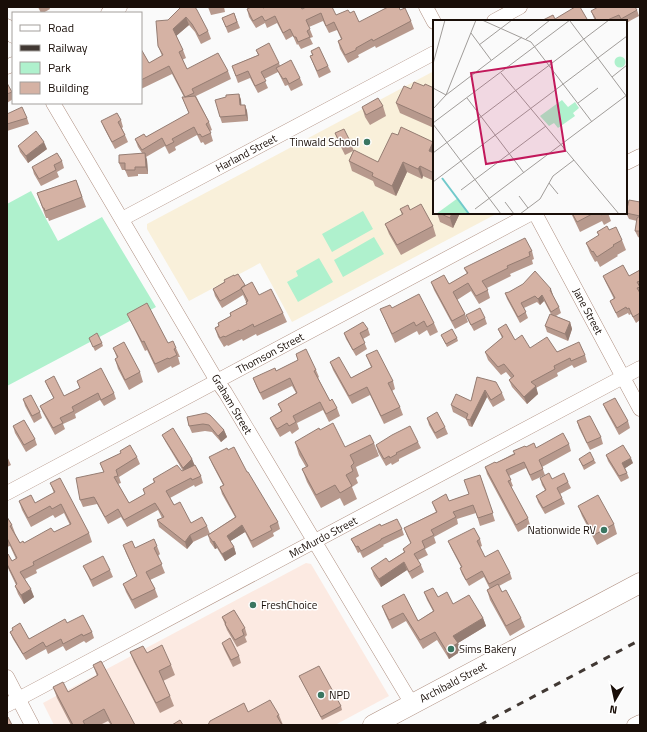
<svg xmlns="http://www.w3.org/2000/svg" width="647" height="732" viewBox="0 0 647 732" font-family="'Titillium Web',sans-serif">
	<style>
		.built { fill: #fceae2 }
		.education { fill: #f9f0da }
		.green { fill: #aff1cd }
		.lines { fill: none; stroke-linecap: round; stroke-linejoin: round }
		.minor-casing { stroke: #af8f80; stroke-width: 15 }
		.highway-casing { stroke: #af8f80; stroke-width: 21 }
		.minor { stroke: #fff; stroke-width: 14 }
		.highway { stroke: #fff; stroke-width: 20 }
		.rail { stroke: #413833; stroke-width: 3; stroke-dasharray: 7 7; stroke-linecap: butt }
		.wall { fill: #b7998d }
		.shaded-wall { fill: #957d73 }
		.building { fill: #d5b2a4; stroke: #957d73 }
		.poi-dot { fill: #3a7661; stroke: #fff; stroke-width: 1.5 }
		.labels { text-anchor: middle; stroke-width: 3; stroke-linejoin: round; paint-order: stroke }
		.poi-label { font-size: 11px; fill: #190e08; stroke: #fff; text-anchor: start }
		.street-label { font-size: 11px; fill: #190e08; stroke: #fff }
		.inset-river { fill: none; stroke: #71c9cb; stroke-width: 2 }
		.inset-road { fill: none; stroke: #a09c99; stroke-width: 1 }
		.view { fill: #c2185b; fill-opacity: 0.15; stroke: #c2185b; stroke-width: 2 }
		.inset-edge { fill: none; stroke: #190e08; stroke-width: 2 }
	</style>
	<rect width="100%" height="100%" fill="#fafafa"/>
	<path class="built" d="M 306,563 L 311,564 L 389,696 L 335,725 L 54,725 L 43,703 Z"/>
	<path class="education" d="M 434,71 L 434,213 L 498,213 L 292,322 L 260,263 L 189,301 L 147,229 L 147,224 Z"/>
	<path class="green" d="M 31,191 L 58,241 L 102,217 L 156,307 L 7,386 L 7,204 Z
		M 363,211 L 373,229 L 332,252 L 322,234 Z
		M 374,237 L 384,254 L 343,277 L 334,260 Z
		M 319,258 L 333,282 L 298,302 L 287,282 L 298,276 L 296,271 Z"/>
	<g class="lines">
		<defs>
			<path id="minor" d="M 426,7 L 434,22
				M 108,13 L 120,7
				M 494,21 L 520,7
				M 7,26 L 13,36
				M 7,67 L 13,64
				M 53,103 L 217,381 L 225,392 L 412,704
				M 626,163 L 640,156
				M 535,213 L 640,409
				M 122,219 L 434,53
				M 7,493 L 532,213
				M 7,677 L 32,725
				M 7,705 L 640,368
				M 634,725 L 640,722"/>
			<path id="highway" d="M 373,725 L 640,583"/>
		</defs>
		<use href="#minor" class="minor-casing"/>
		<use href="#highway" class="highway-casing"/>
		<use href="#minor" class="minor"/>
		<use href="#highway" class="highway"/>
		<path class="rail" d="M 480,725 L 640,640"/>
	</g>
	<path class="wall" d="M 38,7 L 49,7 L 50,9 L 43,13 L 41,13 Z
		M 181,7 L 208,31 L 211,39 L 201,44 L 195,32 L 189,25 L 176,36 L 183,50 L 186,58 L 182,60 L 187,69 L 228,71 L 231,79 L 196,96 L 209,122 L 212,130 L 210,131 L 213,141 L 205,145 L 203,142 L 201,143 L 197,135 L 175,147 L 176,150 L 169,154 L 165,146 L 146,157 L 147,160 L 148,174 L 138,174 L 138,176 L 128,177 L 125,170 L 122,170 L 119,163 L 142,153 L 138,147 L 135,139 L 146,137 L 189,114 L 182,97 L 184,97 L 172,74 L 141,89 L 141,49 L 149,63 L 162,56 L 158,46 L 168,20 Z
		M 208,7 L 224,7 L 225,12 L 211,15 Z
		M 263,8 L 302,9 L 336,15 L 350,13 L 359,22 L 400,10 L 411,21 L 414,29 L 376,48 L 375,46 L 358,55 L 359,57 L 348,63 L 340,49 L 338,41 L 341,39 L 337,30 L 329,33 L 323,21 L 309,27 L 313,37 L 310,38 L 313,44 L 301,49 L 298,44 L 297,45 L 293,36 L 286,40 L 277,23 L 267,28 L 265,23 L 256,28 L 249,17 L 247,9 Z
		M 637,10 L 639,16 L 626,23 L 626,21 L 595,21 L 591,11 Z
		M 234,13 L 240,28 L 228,33 L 222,18 Z
		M 555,19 L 587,19 L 588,21 L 541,21 Z
		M 256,50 L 279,63 L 280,66 L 300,78 L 303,85 L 291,91 L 288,85 L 285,86 L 278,72 L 264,79 L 268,88 L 258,93 L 250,78 L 238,83 L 232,66 L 258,55 Z
		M 311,51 L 328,66 L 331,72 L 319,78 L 310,56 L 312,55 Z
		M 7,83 L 13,95 L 13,99 L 7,103 Z
		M 424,86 L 434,88 L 434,128 L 400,113 L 396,103 L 411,89 Z
		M 239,94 L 241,100 L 241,105 L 245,105 L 247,111 L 248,121 L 222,123 L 220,117 Z
		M 383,106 L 386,116 L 370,125 L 365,117 L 362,107 Z
		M 626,109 L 628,114 L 626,115 Z
		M 7,114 L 27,118 L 29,124 L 7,131 Z
		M 121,120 L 123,127 L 122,128 L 128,142 L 115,149 L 104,128 L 101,121 Z
		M 335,133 L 350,141 L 354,151 L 378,162 L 398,135 L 434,145 L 434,181 L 423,176 L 422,179 L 407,172 L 396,196 L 375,186 L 373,181 L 352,171 L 349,161 L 353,151 L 345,155 L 339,143 Z
		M 18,146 L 47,149 L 28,163 L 20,152 Z
		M 62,161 L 64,168 L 57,172 L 59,177 L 41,186 L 34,174 L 32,167 Z
		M 76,180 L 86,207 L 49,221 L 48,218 L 46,218 L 37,193 Z
		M 640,202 L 640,238 L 638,237 L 635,231 L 637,221 L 629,219 L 626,213 Z
		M 400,209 L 410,210 L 433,226 L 436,236 L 401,255 L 389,234 L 385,224 L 402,215 Z
		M 437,213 L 460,213 L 453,228 L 440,222 Z
		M 571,213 L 608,213 L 611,221 L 604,225 L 602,221 L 580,232 Z
		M 609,230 L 622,240 L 626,250 L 617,255 L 618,256 L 600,267 L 597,261 L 595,262 L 590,253 L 586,243 L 599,236 L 597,232 Z
		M 532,251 L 534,259 L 532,260 L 533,264 L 510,274 L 511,276 L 487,288 L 490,298 L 479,304 L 471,291 L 457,300 L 465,314 L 468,322 L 455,329 L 434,290 L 431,282 L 449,284 L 467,274 L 464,268 Z
		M 640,270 L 640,320 L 636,323 L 631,314 L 629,315 L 628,313 L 618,318 L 610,301 L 614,299 L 605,281 L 603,276 L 629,276 Z
		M 234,276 L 245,285 L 283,313 L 287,322 L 257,336 L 256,334 L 243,341 L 242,339 L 228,346 L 227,345 L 224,347 L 218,337 L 215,328 L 231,317 L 230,313 L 247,304 L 243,295 L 222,308 L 215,296 L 213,289 Z
		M 505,293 L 553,295 L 552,295 L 559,307 L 561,313 L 556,316 L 570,322 L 572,329 L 568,341 L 547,332 L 545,326 L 551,314 L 544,301 L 540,305 L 537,302 L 524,308 L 528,318 L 520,323 L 507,299 Z
		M 392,308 L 434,323 L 438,332 L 430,336 L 427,330 L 419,335 L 417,331 L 395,343 L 384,318 L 380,309 Z
		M 127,314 L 168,343 L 176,348 L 180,357 L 178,357 L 180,364 L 172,368 L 171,366 L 158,373 L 147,350 L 145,351 L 131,322 Z
		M 466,315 L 485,318 L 487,324 L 474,331 L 469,322 Z
		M 368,329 L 370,335 L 363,339 L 367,349 L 356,356 L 346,339 L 344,333 Z
		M 498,329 L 515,340 L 530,348 L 585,355 L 587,362 L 574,368 L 572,365 L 557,373 L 558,376 L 536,388 L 538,394 L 527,404 L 512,387 L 509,380 L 511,378 L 506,372 L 501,375 L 488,360 L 485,352 L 502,338 Z
		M 441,335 L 457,338 L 458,341 L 447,347 Z
		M 89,338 L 102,343 L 103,346 L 95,351 Z
		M 113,348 L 140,372 L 143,382 L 129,390 L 118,369 L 115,359 L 117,358 Z
		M 296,354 L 316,370 L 319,377 L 318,378 L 330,401 L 337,408 L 340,416 L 329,422 L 323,410 L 297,423 L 299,429 L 292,434 L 290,431 L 280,437 L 273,425 L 270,418 L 281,411 L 278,404 L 296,393 L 292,386 L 263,400 L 256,386 L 253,378 L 276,371 L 298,360 Z
		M 366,355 L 393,381 L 395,389 L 392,391 L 400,407 L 403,415 L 384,424 L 370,395 L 352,404 L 333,370 L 330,362 L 351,378 L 371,367 Z
		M 477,377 L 502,393 L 505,400 L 493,407 L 487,397 L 472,427 L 469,426 L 466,419 L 453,412 L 451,405 L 471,401 Z
		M 45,381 L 64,396 L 80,388 L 77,381 L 114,393 L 116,399 L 104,406 L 100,400 L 75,414 L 76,418 L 63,424 L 65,429 L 55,435 L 43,413 L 40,406 L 54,399 L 48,388 Z
		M 23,399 L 40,412 L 42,418 L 34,423 L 25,406 Z
		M 603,404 L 628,421 L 630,428 L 619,435 L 606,411 Z
		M 187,417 L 224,430 L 227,437 L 221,442 L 212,432 L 205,431 L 192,433 L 189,426 Z
		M 427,418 L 445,427 L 448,434 L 437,439 L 429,425 Z
		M 577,421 L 601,437 L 603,444 L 590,450 L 579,428 Z
		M 13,426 L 35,439 L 37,445 L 26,452 L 15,433 Z
		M 320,430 L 345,447 L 374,443 L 379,456 L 356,467 L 359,476 L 356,478 L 358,483 L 352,487 L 357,499 L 344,506 L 340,498 L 321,508 L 307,482 L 302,469 L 306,467 L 299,455 L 295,442 Z
		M 162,435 L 192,459 L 194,465 L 201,476 L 203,483 L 195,487 L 194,485 L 170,498 L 174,505 L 191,523 L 207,526 L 210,534 L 193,542 L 187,549 L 159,527 L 157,520 L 162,518 L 158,510 L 127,527 L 121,517 L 108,524 L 97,504 L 83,507 L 80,500 L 104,473 L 100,463 L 121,453 L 120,451 L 137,457 L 140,464 L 119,477 L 121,483 L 118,484 L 129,503 L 145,494 L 143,489 L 154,483 L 153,479 L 183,471 L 165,441 Z
		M 418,442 L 421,448 L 399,459 L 399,461 L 392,465 L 391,463 L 386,466 L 378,452 L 376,445 Z
		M 569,444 L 571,451 L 542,467 L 545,475 L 532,481 L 526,468 L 509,476 L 513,486 L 511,487 L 528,518 L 530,525 L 518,532 L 487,474 L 485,467 L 496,463 L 526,447 L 536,448 Z
		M 228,450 L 247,472 L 278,522 L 280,529 L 273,533 L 274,536 L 253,548 L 245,532 L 230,541 L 234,547 L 236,554 L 225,561 L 217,548 L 215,549 L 210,542 L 208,535 L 235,517 L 222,494 L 220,487 L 223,485 L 212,464 L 209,457 Z
		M 606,455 L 633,463 L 625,468 L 629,478 L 621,482 L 608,461 Z
		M 7,456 L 11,465 L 7,467 Z
		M 579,459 L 594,460 L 596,463 L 584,470 Z
		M 480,475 L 495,521 L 480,526 L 476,513 L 457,519 L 458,524 L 434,537 L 436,543 L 425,549 L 428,555 L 418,560 L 421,565 L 424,572 L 412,579 L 407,570 L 381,587 L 374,576 L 371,568 L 389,562 L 404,552 L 403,549 L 411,544 L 407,536 L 404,528 L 436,512 L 432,502 L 449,501 L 469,494 Z
		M 540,478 L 568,482 L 571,488 L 560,494 L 565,504 L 545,514 L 538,502 L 536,496 L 545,490 L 542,485 Z
		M 50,483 L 89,533 L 92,542 L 36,570 L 37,573 L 25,579 L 34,597 L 24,604 L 18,594 L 15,586 L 16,585 L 7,566 L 7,554 L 12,561 L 16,559 L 10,546 L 7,547 L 7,517 L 12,525 L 15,533 L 20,543 L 24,543 L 54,532 L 70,525 L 64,513 L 55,518 L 53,515 L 31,527 L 22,510 L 19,501 L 35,503 L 54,493 Z
		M 578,506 L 614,524 L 617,534 L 597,545 L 582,516 Z
		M 381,526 L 402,529 L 404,535 L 383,545 L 384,546 L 363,558 L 360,552 L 358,553 L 351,539 Z
		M 480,539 L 482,546 L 480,547 L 485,557 L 510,573 L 512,579 L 499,586 L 502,592 L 521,618 L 525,627 L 510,636 L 490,600 L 487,590 L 490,589 L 484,577 L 469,586 L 462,574 L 460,568 L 461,567 L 451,548 L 448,541 Z
		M 123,545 L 135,548 L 157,546 L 160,554 L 158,556 L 165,573 L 150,580 L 155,589 L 158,597 L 135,609 L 126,592 L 123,584 L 137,577 L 126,553 Z
		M 83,566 L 110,570 L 113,577 L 93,587 L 86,572 Z
		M 424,592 L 438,597 L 483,618 L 486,626 L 458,643 L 461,651 L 449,659 L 437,640 L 423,649 L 406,621 L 392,629 L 385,614 L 382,606 L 404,594 L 418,621 L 433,611 L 427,600 Z
		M 222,617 L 245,628 L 247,635 L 245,637 L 247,642 L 237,647 L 227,630 Z
		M 67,623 L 92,632 L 94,638 L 86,643 L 84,641 L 66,651 L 63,646 L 48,654 L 46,649 L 26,660 L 13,639 L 10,632 L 13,631 L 12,628 L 29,639 Z
		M 222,643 L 239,656 L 241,663 L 233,667 L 224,649 Z
		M 130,652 L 147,653 L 171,665 L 175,675 L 163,681 L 170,696 L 174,706 L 160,713 L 134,662 Z
		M 93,665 L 135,725 L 111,725 L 108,721 L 100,725 L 71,725 L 57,698 L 53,687 L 68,692 L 97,676 Z
		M 299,676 L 341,706 L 342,710 L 322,720 Z
		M 248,712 L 279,715 L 283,725 L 208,725 Z"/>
	<path class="shaded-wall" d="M 186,17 L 189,25 L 175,37 L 173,29 Z
		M 239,94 L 241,100 L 242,111 L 240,105 Z
		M 245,105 L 247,111 L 248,121 L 246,115 Z
		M 44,142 L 47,149 L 28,163 L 26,156 Z
		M 433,142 L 434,145 L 434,158 L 429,151 Z
		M 145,153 L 147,160 L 148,174 L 146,167 Z
		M 403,162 L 407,172 L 396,196 L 392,186 Z
		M 420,166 L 423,176 L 422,179 L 418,169 Z
		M 452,213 L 460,213 L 453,228 L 450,218 Z
		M 551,289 L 553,295 L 552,296 L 550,290 Z
		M 542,295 L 544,301 L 540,305 L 538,299 Z
		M 570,322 L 572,329 L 568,341 L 565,334 Z
		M 536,386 L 538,394 L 527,404 L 524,397 Z
		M 485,390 L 487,397 L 472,427 L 470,420 Z
		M 224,430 L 227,437 L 221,442 L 218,436 Z
		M 631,458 L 633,463 L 624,469 L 622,463 Z
		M 192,459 L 195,466 L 185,475 L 183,468 Z
		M 242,525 L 245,532 L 229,542 L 227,536 Z
		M 190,535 L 193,542 L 187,549 L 185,542 Z
		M 214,541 L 217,548 L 215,549 L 213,542 Z
		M 234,547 L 236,554 L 225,561 L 222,554 Z
		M 404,562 L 407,570 L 381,587 L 379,579 Z
		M 31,589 L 34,597 L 24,604 L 21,595 Z
		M 483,618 L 486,626 L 458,643 L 461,651 L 449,659 L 446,650 L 453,636 Z"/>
	<path class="building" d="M 181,7 L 195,7 L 197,10 L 208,31 L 199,36 L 192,24 L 186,17 L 173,29 L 183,50 L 179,52 L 187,69 L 218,53 L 228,71 L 192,89 L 194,93 L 185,97 L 195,96 L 209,122 L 206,124 L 211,133 L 202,137 L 200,134 L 198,135 L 194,127 L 172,139 L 174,142 L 166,146 L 162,138 L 142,150 L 135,139 L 144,134 L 146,137 L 189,113 L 182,97 L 185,97 L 169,66 L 141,80 L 141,49 L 149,63 L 163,55 L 158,46 L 156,21 L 168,20 Z
		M 251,7 L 262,7 L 263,8 L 266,7 L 301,7 L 302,9 L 306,7 L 332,7 L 336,15 L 348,10 L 350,13 L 354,11 L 359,22 L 388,7 L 399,7 L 400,10 L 405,8 L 411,21 L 373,41 L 372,39 L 356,48 L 356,50 L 345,55 L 338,41 L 342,39 L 334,22 L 326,26 L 321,13 L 306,20 L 310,29 L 307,31 L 310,37 L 298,42 L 296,37 L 294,37 L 290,29 L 283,33 L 275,16 L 265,21 L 262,16 L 253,21 L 247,9 Z
		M 575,7 L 580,7 L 587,19 L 583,21 L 577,21 L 576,20 L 574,21 L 541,21 L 553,15 L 555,19 Z
		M 598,7 L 635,7 L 637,10 L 621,19 L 619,15 L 605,21 L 597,21 L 591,11 Z
		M 234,13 L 237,22 L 226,27 L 222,18 Z
		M 269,43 L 279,63 L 261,72 L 266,81 L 255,86 L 248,71 L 236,76 L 232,66 L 259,55 L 256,50 Z
		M 319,47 L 328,66 L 317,71 L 310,56 L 313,55 L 311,51 Z
		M 291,60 L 300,78 L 289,84 L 286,78 L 283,79 L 276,68 Z
		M 414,82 L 424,86 L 425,84 L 434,88 L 434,120 L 396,103 L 404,86 L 411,89 Z
		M 7,83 L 12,92 L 7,94 Z
		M 239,94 L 240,105 L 245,105 L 246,115 L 220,117 L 215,100 L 226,97 L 226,95 Z
		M 378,98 L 383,106 L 366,115 L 362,107 Z
		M 22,107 L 27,118 L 7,124 L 7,114 Z
		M 117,113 L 121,120 L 118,122 L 125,135 L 112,142 L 101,121 Z
		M 401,127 L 433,142 L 429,151 L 434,153 L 434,173 L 420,166 L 418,169 L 403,162 L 392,186 L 372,176 L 373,173 L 349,161 L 354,150 L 378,162 L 392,133 L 398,135 Z
		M 344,129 L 350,141 L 341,145 L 335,133 Z
		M 36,131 L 44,142 L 26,156 L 18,146 Z
		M 57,153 L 62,161 L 54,165 L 56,170 L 39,179 L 32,167 Z
		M 145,153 L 146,167 L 135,167 L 135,170 L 125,170 L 125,163 L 119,163 L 119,155 Z
		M 76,180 L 82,197 L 45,211 L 44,208 L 43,208 L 37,193 Z
		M 629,200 L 640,202 L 640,216 L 626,213 Z
		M 421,204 L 433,226 L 397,245 L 385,224 L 403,214 L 400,209 L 408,205 L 410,210 Z
		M 439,213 L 452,213 L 450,218 Z
		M 572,213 L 594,213 L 577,222 Z
		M 599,213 L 604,213 L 601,215 Z
		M 640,216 L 640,231 L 635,231 L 637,218 Z
		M 607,226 L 609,230 L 616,227 L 622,240 L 613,245 L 614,246 L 597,257 L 593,251 L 592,252 L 586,243 L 599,235 L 597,232 Z
		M 525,238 L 532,251 L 529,252 L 530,256 L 507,266 L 508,268 L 482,281 L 488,290 L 476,296 L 468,283 L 453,292 L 465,314 L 452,321 L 431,282 L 444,275 L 449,284 L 468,273 L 464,268 Z
		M 623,265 L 629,276 L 640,270 L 640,281 L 637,282 L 640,287 L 637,288 L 640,293 L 640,313 L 633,317 L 629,308 L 627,309 L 626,307 L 616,313 L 610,301 L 615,298 L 603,276 Z
		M 535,271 L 551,289 L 550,290 L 559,307 L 551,312 L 542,295 L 538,299 L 535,296 L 521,303 L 526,312 L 518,317 L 505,293 L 509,292 L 523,284 Z
		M 238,274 L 245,285 L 241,288 L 241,289 L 220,301 L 213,289 L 225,282 L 224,280 L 234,275 L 234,276 Z
		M 252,282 L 259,295 L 271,289 L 283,313 L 254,327 L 253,324 L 240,331 L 239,330 L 225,337 L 224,336 L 220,338 L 215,328 L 219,326 L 218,323 L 231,316 L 230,313 L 247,304 L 246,302 L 248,301 L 241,288 Z
		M 419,294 L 434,323 L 427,327 L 424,321 L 416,326 L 414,322 L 392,334 L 380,309 L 390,305 L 392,308 Z
		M 147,303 L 168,343 L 173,341 L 176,348 L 174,349 L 177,355 L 169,359 L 168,358 L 155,364 L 144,341 L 142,342 L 127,314 Z
		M 480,308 L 485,318 L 471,325 L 466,315 Z
		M 550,314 L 570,322 L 565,334 L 545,326 Z
		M 363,322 L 368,329 L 360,333 L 365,343 L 353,350 L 344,333 Z
		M 506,324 L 515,340 L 522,335 L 530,348 L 547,337 L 557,352 L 579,342 L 585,355 L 571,361 L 570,358 L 554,366 L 555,369 L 531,382 L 536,386 L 524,397 L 509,380 L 514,376 L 504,364 L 498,367 L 485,352 L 503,337 L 498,329 Z
		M 452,329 L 457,338 L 446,344 L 441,335 Z
		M 97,333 L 102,343 L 93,347 L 89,338 Z
		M 124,342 L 140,372 L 125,380 L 115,359 L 118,357 L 113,348 Z
		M 306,349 L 316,370 L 314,371 L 330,401 L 332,399 L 337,408 L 326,414 L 320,402 L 293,416 L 296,422 L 289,426 L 287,423 L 277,429 L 270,418 L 282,411 L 278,404 L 297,393 L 290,378 L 260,393 L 253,378 L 275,368 L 276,371 L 298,360 L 296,354 Z
		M 377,350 L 393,381 L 388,383 L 400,407 L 381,416 L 367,387 L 349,396 L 330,362 L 339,357 L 351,378 L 372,367 L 366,355 Z
		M 101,368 L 114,393 L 101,400 L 98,393 L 72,407 L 74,411 L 60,418 L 63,423 L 53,428 L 40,406 L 54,398 L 45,381 L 54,376 L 64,396 L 80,388 L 77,381 Z
		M 477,377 L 496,382 L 502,393 L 491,400 L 485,390 L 470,420 L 466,419 L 468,414 L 451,405 L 456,394 L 471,401 Z
		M 31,395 L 40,412 L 32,416 L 23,399 Z
		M 615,398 L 628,421 L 617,428 L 603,404 Z
		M 437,412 L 445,427 L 435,433 L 427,418 Z
		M 206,413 L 210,415 L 224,430 L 218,436 L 209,425 L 203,424 L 189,426 L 187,417 Z
		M 589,416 L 590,416 L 601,437 L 587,443 L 577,421 Z
		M 24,420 L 35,439 L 24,445 L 13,426 Z
		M 333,423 L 345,447 L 370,435 L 374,443 L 350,455 L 354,463 L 351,466 L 353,471 L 346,475 L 352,486 L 340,493 L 335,485 L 316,495 L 302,469 L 308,466 L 295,442 L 319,428 L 320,430 Z
		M 410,426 L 418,442 L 396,453 L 397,454 L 390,458 L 389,456 L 384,459 L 376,445 L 392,435 Z
		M 173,428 L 192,459 L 183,468 L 162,435 Z
		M 563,433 L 569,444 L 539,460 L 543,469 L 530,475 L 524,462 L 506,470 L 511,480 L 508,481 L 528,518 L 516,525 L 485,467 L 495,462 L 496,463 L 515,454 L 513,451 L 525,446 L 526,447 L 534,443 L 536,448 Z
		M 130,445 L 137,457 L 116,470 L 118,476 L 114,477 L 129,503 L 145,494 L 143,489 L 155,482 L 153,479 L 177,465 L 182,471 L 195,465 L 201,476 L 192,480 L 191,478 L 166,491 L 174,505 L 180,502 L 191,523 L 202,517 L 207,526 L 190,535 L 185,542 L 157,520 L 164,517 L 155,503 L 124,520 L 118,509 L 105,517 L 94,497 L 80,500 L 76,478 L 104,472 L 100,463 L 121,453 L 120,451 Z
		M 623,445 L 631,458 L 622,463 L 627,473 L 619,476 L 606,455 Z
		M 234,447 L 247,472 L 248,472 L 278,522 L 270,526 L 272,530 L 251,541 L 242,525 L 227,536 L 234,547 L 222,554 L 214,541 L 213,542 L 208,535 L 236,517 L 220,487 L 224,485 L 209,457 L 227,448 L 228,450 Z
		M 590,452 L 594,460 L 583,466 L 579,459 Z
		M 549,473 L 552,479 L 564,473 L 568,482 L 557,488 L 562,498 L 543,508 L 536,496 L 546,490 L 540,478 Z
		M 480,475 L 493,513 L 478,518 L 473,505 L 453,512 L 456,517 L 431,530 L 434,535 L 422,541 L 425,548 L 414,554 L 421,565 L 409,572 L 404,562 L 379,579 L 371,568 L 386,558 L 389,562 L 405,552 L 403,549 L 411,543 L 404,528 L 437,512 L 432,502 L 446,494 L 449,501 L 469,494 L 464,480 Z
		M 60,478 L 89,533 L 33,562 L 34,565 L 20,572 L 31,589 L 21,595 L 15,586 L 17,584 L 7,564 L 7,554 L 8,554 L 12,561 L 17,558 L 7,538 L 7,517 L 12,525 L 10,526 L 20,543 L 23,541 L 24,543 L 51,528 L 54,532 L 71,524 L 61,504 L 52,509 L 50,506 L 28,518 L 19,501 L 31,495 L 35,503 L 55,492 L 50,483 Z
		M 598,495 L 614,524 L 594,535 L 578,506 Z
		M 397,519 L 402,529 L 381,539 L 381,540 L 361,551 L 358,546 L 356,547 L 351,539 L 380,524 L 381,526 Z
		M 474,528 L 480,539 L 477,541 L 485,557 L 498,550 L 510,573 L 489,584 L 482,571 L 466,580 L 460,568 L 462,567 L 448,541 Z
		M 154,539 L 157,546 L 154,548 L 162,564 L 146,572 L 155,589 L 132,600 L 123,584 L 137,576 L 123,545 L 132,541 L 135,548 Z
		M 103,556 L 110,570 L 91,580 L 83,566 Z
		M 498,584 L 502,592 L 506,590 L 521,618 L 506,626 L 487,590 Z
		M 433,588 L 438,597 L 447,592 L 453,604 L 469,595 L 483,618 L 453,636 L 458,643 L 446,650 L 435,632 L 420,640 L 403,613 L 389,620 L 382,606 L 404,594 L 418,621 L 434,611 L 424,592 Z
		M 234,610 L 245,628 L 242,630 L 244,635 L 235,640 L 225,624 L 226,623 L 222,617 Z
		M 83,615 L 92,632 L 83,636 L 82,634 L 63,644 L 61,639 L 46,647 L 43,642 L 23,654 L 10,632 L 13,630 L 12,628 L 20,623 L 29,639 L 65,619 L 67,623 Z
		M 230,638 L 239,656 L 231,660 L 222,643 Z
		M 162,645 L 171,665 L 159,671 L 170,696 L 156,703 L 130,652 L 143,646 L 147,653 Z
		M 101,661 L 135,725 L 112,725 L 104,709 L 83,721 L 85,725 L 73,725 L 53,687 L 63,682 L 68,692 L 98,675 L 93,665 Z
		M 319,666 L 341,706 L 321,717 L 299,676 Z
		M 270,700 L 279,715 L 277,716 L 282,725 L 208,725 L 210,721 L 244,703 L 248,712 Z
		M 7,717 L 8,717 L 12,725 L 7,725 Z
		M 180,720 L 183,725 L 172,725 Z"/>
	<g class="poi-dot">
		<circle cx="367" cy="142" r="4"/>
		<circle cx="604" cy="530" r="4"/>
		<circle cx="253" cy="605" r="4"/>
		<circle cx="451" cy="649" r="4"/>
		<circle cx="321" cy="695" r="4"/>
	</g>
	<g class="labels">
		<g class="poi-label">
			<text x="359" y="146" text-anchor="end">Tinwald School</text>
			<text x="596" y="534" text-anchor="end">Nationwide RV</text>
			<text x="261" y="609">FreshChoice</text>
			<text x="459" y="653">Sims Bakery</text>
			<text x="329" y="699">NPD</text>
		</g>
		<g class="street-label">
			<text transform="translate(246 153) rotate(-28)" y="4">Harland Street</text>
			<text transform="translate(588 311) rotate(62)" y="4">Jane Street</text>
			<text transform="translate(270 353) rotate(-28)" y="4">Thomson Street</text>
			<text transform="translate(232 404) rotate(59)" y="4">Graham Street</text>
			<text transform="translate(323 537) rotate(-28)" y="4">McMurdo Street</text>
			<text transform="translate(453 682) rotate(-28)" y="4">Archibald Street</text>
		</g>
	</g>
	<g transform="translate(433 20)">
		<rect width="194" height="194" fill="#fafafa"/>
		<path d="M181.5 42a5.5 5.5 0 1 1 11 0a5.5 5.5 0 1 1-11 0ZM 129,80 L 135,87 L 142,82 L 146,88 L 140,93 L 142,96 L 125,108 L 121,103 L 116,106 L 107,96 ZM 25,178 L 36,194 L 3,194 Z" fill="#aff1cd"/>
		<path class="inset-river" d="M 9,158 L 36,194"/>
		<path class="inset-road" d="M 49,0 L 98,22 L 159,102M 137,1 L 194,77M 38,13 L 58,40M 93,19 L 117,0M 46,25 L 79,0M 0,44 L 12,0M 68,53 L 186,194M 179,57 L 194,45M 0,68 L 13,75 L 43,0M 34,78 L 91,153M 145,83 L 165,68M 0,89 L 13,75 L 89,17M 0,103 L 137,0M 0,104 L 68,194M 0,133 L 176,0M 0,162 L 194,16M 116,163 L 125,174M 28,170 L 113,106M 86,176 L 95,188M 72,182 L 81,194M 42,189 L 194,75M 87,194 L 107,179 L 120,156 L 141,140"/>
		<path class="view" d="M 118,41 L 132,131 L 53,144 L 38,53 Z"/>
		<rect width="194" height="194" class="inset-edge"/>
	</g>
	<rect width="647" height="732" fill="none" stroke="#190e08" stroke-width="16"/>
	<rect x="12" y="12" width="130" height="92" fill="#ffffff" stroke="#a39f9c"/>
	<rect x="20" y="25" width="20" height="6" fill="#ffffff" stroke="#a39f9c"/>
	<text x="48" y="32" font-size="12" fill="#190e08">Road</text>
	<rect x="20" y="45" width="20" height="6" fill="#413833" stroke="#a39f9c"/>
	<text x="48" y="52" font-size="12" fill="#190e08">Railway</text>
	<rect x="20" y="62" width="20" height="12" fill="#aff1cd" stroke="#a39f9c"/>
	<text x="48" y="72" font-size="12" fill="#190e08">Park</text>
	<rect x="20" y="82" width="20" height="12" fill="#d5b2a4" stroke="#a39f9c"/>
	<text x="48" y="92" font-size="12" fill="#190e08">Building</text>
	<g transform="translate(615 700) rotate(189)" stroke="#ffffff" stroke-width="3" paint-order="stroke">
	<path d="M0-3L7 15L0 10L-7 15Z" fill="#190e08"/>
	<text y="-6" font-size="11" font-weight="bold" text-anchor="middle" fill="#190e08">N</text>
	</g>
</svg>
